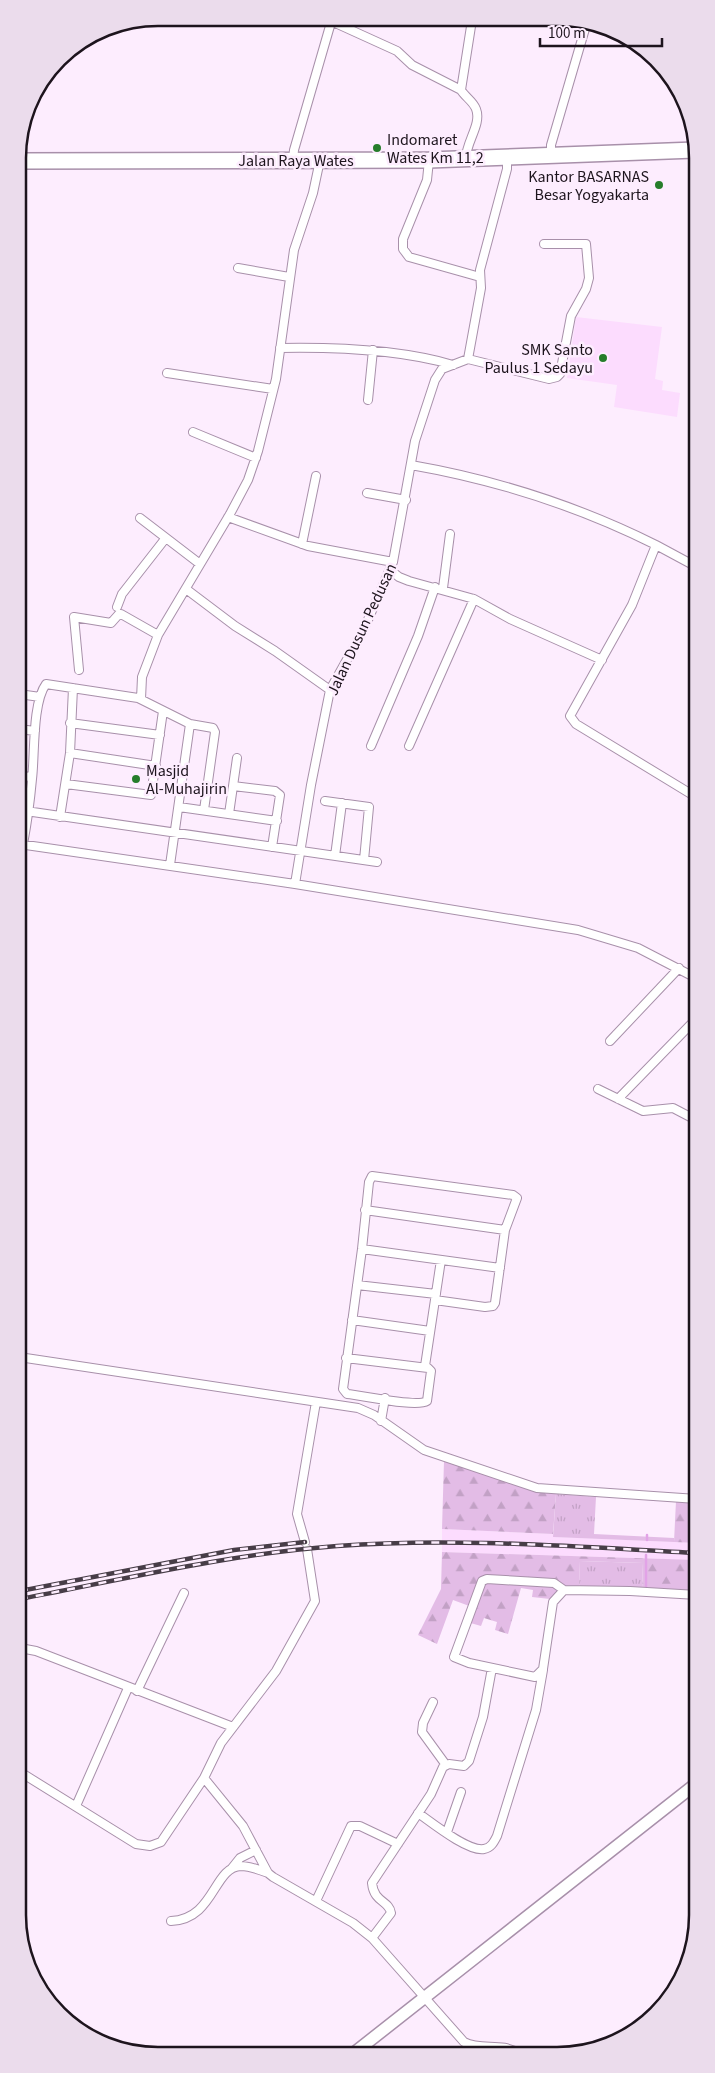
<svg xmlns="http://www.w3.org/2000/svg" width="715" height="2073" viewBox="0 0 715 2073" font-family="'Source Sans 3',sans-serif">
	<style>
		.built { fill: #fcdcfe }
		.grass { fill: url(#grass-tufts) }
		.forest { fill: url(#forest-firs) }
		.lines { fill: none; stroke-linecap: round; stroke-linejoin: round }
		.stream { stroke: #e2a3e7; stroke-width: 2.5 }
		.street-casing { stroke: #a890aa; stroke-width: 10 }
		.secondary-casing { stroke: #a890aa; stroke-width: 14 }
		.highway-casing { stroke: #a890aa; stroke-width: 18 }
		.street { stroke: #fff; stroke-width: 8 }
		.secondary { stroke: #fff; stroke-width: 11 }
		.highway { stroke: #fff; stroke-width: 15 }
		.rail-casing { stroke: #473d47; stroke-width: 4.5 }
		.rail { stroke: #fdedfe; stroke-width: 2.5; stroke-dasharray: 8; stroke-linecap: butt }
		.poi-dot { fill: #267d2b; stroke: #fdedfe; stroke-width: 2 }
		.labels { text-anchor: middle; stroke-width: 5; stroke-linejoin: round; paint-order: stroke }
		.poi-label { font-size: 16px; fill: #1d141d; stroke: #fdedfe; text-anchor: start }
		.street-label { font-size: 16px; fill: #1d141d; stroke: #fdedfe }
		.rim { fill: none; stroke: #1d141d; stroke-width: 2.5 }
	</style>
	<defs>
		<pattern id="grass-tufts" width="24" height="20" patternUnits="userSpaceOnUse" patternTransform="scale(1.25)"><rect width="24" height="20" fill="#e3bce6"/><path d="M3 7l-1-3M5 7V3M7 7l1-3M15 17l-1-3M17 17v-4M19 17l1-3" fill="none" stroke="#c2a1c5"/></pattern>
		<pattern id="forest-firs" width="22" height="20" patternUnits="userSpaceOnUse" patternTransform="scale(1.25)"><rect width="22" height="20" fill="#e3bce6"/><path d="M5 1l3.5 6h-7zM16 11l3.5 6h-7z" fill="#c2a1c5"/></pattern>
	</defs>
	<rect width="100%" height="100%" fill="#fdedfe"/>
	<path class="built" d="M 576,317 L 662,327 L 655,379 L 663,381 L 662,390 L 680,393 L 677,417 L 614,407 L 617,385 L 567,378 Z
		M 442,1529 L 553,1534 L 554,1537 L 697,1543 L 697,1560 L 442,1552 Z"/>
	<path class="grass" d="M 556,1494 L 596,1497 L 594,1534 L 674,1538 L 674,1542 L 553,1537 Z
		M 580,1561 L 643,1563 L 642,1589 L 579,1587 Z"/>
	<path class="forest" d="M 444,1461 L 537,1492 L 556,1494 L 553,1534 L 442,1529 Z
		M 676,1501 L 697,1502 L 697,1543 L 674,1542 Z
		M 442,1552 L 697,1560 L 697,1593 L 642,1589 L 643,1563 L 580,1561 L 579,1587 L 559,1588 L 550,1599 L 532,1597 L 533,1590 L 521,1588 L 508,1634 L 495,1630 L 497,1622 L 484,1618 L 481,1626 L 467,1622 L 472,1607 L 453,1600 L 437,1644 L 418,1635 L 441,1589 Z"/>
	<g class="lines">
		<path class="stream" d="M 647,1535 L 647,1540
			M 646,1587 L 646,1555"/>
		<defs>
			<path id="street" d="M 331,21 L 397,51 L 412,65 L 461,90
				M 551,155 L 551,145 L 587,22
				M 466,158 C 466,142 482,124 476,109 C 473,101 465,97 461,90 L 472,20
				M 293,160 L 294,150 L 332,19
				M 429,160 L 427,180 L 403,239 L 403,249 L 409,257 L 480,277
				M 18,178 L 24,161
				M 238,268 L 289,277
				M 280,348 C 336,347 399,349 453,365
				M 468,359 L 481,288 L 480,270 L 507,169 L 507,157
				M 167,373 L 273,389
				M 368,400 L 373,350
				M 193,432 L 256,458
				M 411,465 C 497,480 578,506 656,545
				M 367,493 L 406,500
				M 228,517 L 308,546 L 393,562
				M 140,518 L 200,564
				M 302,544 L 316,476
				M 695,566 L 656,545 L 632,605 L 570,716 L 576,724 L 696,797
				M 390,570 L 399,577 L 409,581 L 474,599 L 510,619 L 602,660
				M 443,588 L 450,534
				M 186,589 L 235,626 L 275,651 L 330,690
				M 117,607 L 122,594 L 165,539
				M 79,670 L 74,617 L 111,623 L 119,614 L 121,614 L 158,635
				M 19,694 L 40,697
				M 141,699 L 142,677 L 158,635 L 230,514 L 248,480 L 258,451 L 276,379 L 294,250 L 313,193 L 320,160
				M 70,723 L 160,735
				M 19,729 L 35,731
				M 371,746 L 418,636 L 435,587
				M 409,746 L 474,599
				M 70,753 L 156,766
				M 19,776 L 32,777
				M 66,784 L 151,795 L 163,711
				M 233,786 L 275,791 L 280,795 L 272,847
				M 325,801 L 369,807 L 364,860
				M 179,807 L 277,821
				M 19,810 L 377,862
				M 229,814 L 237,758
				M 60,817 L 70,753 L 73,688
				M 19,844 L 295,884 L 578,930 L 638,948 L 696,978
				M 23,844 C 27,823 30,801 32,779 C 35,755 32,703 46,684 L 138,698 L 190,724 L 213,728 L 215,732 L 204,810
				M 335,856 L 342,803
				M 170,865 L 190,724
				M 295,884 L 311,785 L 330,690 L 364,629 L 393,562 L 415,441 L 435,380 L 442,369 L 468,359 L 549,379 L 557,377 L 560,374 L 571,316 L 586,289 L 589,278 L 586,244 L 544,244
				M 610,1041 L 679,968
				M 598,1089 L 643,1111 L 673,1108 L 696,1120
				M 618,1099 L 696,1019
				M 365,1210 L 505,1230
				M 362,1249 L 500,1268
				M 357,1285 L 436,1294
				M 352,1320 L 430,1331
				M 19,1357 L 358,1408 L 374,1415 L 424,1450 L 537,1488 L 697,1499
				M 346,1358 L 428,1368 L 431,1371 L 427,1401 C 416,1408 362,1395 347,1394 L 343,1389 L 362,1249 L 369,1182 L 372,1176 L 513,1195 L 517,1198 L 505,1230 L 495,1303 L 493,1306 L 485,1307 L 435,1300
				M 425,1366 L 441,1260
				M 381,1421 L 385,1398
				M 305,1542 L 297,1514 L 316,1402
				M 564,1590 L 554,1583 L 487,1579 L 482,1581 L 454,1657 L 469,1663 L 535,1677 L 543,1669 L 553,1602 L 564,1590 L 630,1591 L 697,1595
				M 20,1648 L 36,1651 L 233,1727
				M 137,1691 L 184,1593
				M 433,1702 L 423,1723 L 422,1732 L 446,1765
				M 20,1772 L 136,1844 L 150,1846 L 161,1842 L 204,1778 L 243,1826 L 268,1873 L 273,1877 L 353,1923 L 372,1938 L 464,2042 C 481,2051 502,2042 518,2053
				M 204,1778 L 221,1743 L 276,1671 L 315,1601 L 307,1549
				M 76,1806 L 128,1688
				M 418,1813 C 431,1822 468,1852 484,1849 C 491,1848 494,1842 497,1836 L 536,1710 L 543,1670
				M 447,1832 L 461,1792
				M 232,1868 L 240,1858 L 256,1850
				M 316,1901 L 351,1826 L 360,1826 L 398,1844
				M 171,1921 C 215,1919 213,1867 241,1866 C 250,1866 260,1870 268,1873
				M 372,1938 L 391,1913 C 389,1900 374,1903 372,1883 L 431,1794 L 443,1767 L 449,1764 L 464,1766 L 469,1761 L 483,1717 L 492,1668"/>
			<path id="secondary" d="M 354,2053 L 697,1783"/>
			<path id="highway" d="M 18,161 L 429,160 L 695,150"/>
		</defs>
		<use href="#street" class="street-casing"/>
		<use href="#secondary" class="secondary-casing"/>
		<use href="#highway" class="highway-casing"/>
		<use href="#street" class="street"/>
		<use href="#secondary" class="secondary"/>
		<use href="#highway" class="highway"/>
		<defs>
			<path id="rail" d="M 20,1591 L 234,1550 L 305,1542
				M 20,1599 C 125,1579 230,1554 337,1546 C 456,1537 578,1547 697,1553"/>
		</defs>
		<use href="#rail" class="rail-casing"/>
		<use href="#rail" class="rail"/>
	</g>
	<g class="poi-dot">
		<circle cx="377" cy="148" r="5"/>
		<circle cx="659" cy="185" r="5"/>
		<circle cx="603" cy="358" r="5"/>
		<circle cx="136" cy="779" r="5"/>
	</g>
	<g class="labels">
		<g class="poi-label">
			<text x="387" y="145">Indomaret<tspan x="387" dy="18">Wates Km 11,2</tspan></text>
			<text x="649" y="182" text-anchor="end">Kantor BASARNAS<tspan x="649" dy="18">Besar Yogyakarta</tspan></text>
			<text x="593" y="355" text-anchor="end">SMK Santo<tspan x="593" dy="18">Paulus 1 Sedayu</tspan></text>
			<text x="146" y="776">Masjid<tspan x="146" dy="18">Al-Muhajirin</tspan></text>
		</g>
		<g class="street-label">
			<text x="296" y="166">Jalan Raya Wates</text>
			<text transform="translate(361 629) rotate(-65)" y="6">Jalan Dusun Pedusan</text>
		</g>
	</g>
	<path d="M0 0H715V2073H0ZM158 26H557A132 132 0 0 1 689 158V1915A132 132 0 0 1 557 2047H158A132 132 0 0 1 26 1915V158A132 132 0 0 1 158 26Z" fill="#ebdcec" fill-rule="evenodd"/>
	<path class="rim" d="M158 26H557A132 132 0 0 1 689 158V1915A132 132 0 0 1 557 2047H158A132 132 0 0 1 26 1915V158A132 132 0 0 1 158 26Z"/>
	<path d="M540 38v8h122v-8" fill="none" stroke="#1d141d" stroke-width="2.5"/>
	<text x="548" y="38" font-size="15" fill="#1d141d" stroke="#fdedfe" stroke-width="4" paint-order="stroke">100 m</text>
</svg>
